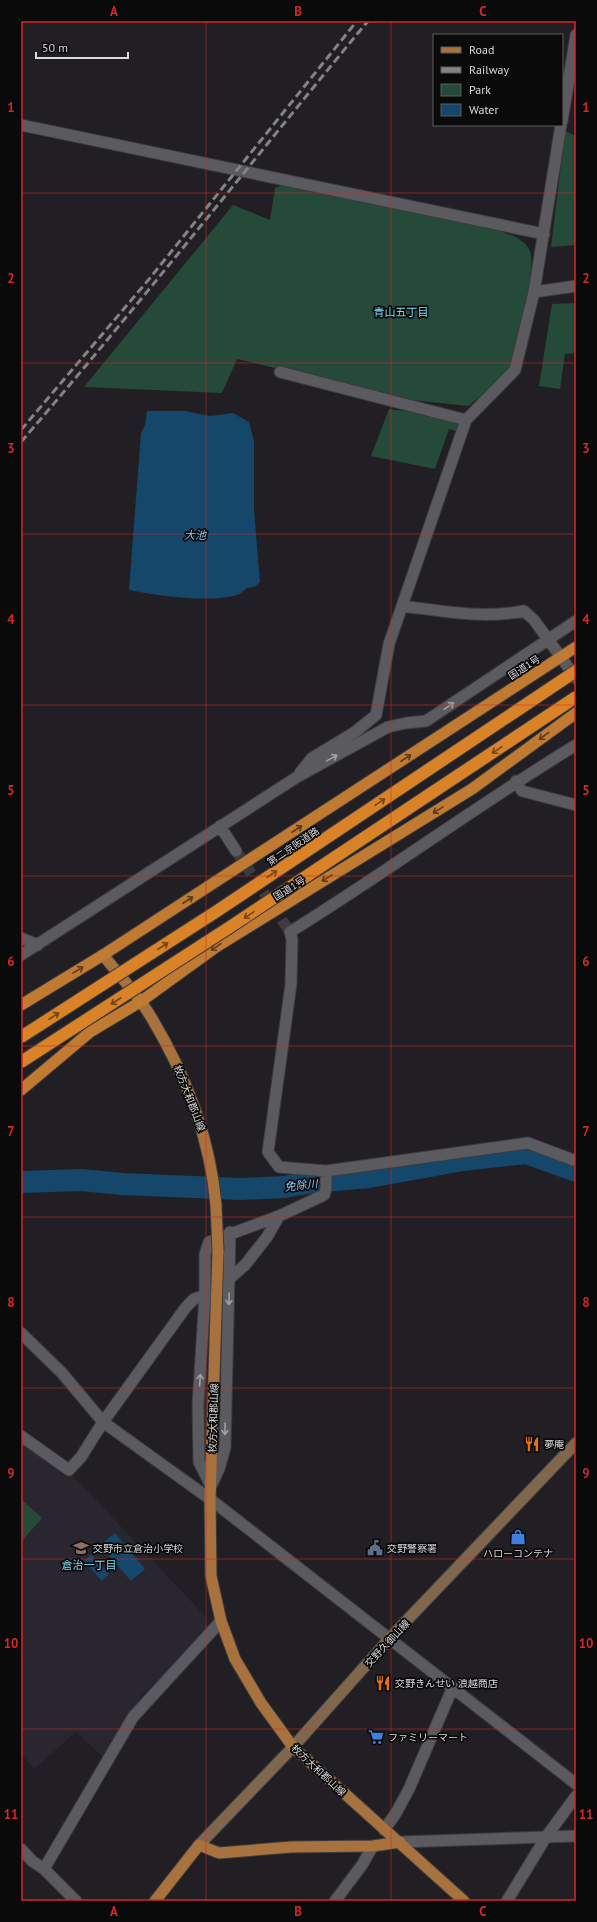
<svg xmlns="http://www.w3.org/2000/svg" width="597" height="1922" viewBox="0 0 597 1922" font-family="'PT Sans','Noto Sans JP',sans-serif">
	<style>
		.built { fill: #2a262f }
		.green { fill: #254a39 }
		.water { fill: #144769 }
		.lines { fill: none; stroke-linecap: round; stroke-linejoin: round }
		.river { stroke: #144769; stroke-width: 22 }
		.minor-tunnel { stroke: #3d3b3f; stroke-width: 11; stroke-dasharray: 11 5.5; stroke-linecap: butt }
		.minor-casing { stroke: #3c3b3e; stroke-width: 13 }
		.tertiary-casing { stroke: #3c3b3e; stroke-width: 13 }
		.secondary-casing { stroke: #3c3b3e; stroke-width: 13 }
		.primary-casing { stroke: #3c3b3e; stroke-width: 13 }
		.trunk-casing { stroke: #3c3b3e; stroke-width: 13 }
		.minor { stroke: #5b5a5e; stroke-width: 11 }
		.tertiary { stroke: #5b5a5e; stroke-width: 11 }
		.secondary { stroke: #81664e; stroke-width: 11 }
		.primary { stroke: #a7723d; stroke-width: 11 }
		.trunk { stroke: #c07a32; stroke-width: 11 }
		.rail { stroke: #838285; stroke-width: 3; stroke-dasharray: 8 4; stroke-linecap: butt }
		.primary-bridge-casing { stroke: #3c3b3e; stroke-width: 13; stroke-linecap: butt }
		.motorway-bridge-casing { stroke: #3c3b3e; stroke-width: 14; stroke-linecap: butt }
		.primary-bridge { stroke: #a7723d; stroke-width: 11 }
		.motorway-bridge { stroke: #da8227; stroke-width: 12 }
		.oneway { stroke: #a1a0a3 }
		.oneway2 { stroke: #5c3c1d }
		.oneway3 { stroke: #724619 }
		.grid { fill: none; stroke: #d62828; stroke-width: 1; stroke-opacity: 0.55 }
		.labels { text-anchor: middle; stroke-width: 3.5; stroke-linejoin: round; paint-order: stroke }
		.street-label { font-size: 10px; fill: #dbdadc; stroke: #0a0a0b }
		.poi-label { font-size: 10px; fill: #dbdadc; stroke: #0a0a0b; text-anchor: start }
		.neighbourhood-label { font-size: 11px; fill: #7bdff8; stroke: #0a0a0b }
		.water-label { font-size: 11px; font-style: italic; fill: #91caf7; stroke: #0a0a0b }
		.neatline { fill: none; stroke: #d62828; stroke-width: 1.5 }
		.grid-label { font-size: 13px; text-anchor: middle; font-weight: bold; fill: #d62828 }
	</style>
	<rect width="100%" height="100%" fill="#211f23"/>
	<path class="built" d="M 21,1441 L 78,1481 L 204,1615 L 208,1630 L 141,1696 L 103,1757 L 76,1732 L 34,1769 L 21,1754 Z"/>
	<path class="green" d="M 565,131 L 576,136 L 576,245 L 551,247 Z
		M 285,184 L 484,225 C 499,233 523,234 530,251 C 536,266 518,354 510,370 C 504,380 478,398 468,406 L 403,399 L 237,359 L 222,393 L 84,387 L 233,205 L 270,220 L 275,188 Z
		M 576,303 L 576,353 L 565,354 L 560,389 L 539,386 L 552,304 Z
		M 389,409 L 428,414 L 458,422 L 456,431 L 449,429 L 435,469 L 371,456 Z
		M 21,1499 L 42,1518 L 21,1542 Z"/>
	<path class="water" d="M 147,411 L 185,411 L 210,416 L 233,413 L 249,422 L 254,441 L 254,510 L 260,582 C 256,586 254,587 247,588 C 244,590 241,594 237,595 C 209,603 158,596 129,590 L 141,433 L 145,425 Z
		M 115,1533 L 145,1569 L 131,1581 L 100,1545 Z
		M 91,1554 L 109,1574 L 102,1581 L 84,1561 Z"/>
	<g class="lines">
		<path class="river" d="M 21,1182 L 81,1180 L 122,1184 L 241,1189 L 284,1187 L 313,1182 L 369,1177 L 463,1160 L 526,1153 L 576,1171"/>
		<path class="minor-tunnel" d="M 236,851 L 290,932"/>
		<defs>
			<path id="minor" d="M 562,121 L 576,35
				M 21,125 L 544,234
				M 561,125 L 534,292 L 576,286
				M 280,372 L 466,420
				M 402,606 C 442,611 483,619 524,611 L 534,620 L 576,678
				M 576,745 C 479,804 387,872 290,932 L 292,939 L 291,984 L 268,1152 L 279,1167 L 326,1171 L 528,1143 L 576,1161
				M 300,773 L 312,758 L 355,732 L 376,715 L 389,644 L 466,420 L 515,370 L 534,292
				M 516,781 L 522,791 L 576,805
				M 220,826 L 236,851
				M 21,938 L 38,945
				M 21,955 L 297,777 L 388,727 L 406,723 L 426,721 L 576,621
				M 229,1279 L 245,1265 L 267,1237 L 279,1216 L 324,1195 L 326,1189 L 326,1171
				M 21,1333 L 62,1373 L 103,1422 L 210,1499 L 576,1784
				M 21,1436 L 69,1470 L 81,1457 L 103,1422 L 186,1307 L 194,1299 L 205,1295
				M 211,1486 L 199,1462 L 198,1404 L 205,1295 L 205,1254 L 209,1242 L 279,1216
				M 211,1486 L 219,1469 L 225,1448 L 230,1232
				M 384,1830 L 396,1813 L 409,1789 L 453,1687
				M 21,1849 L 32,1861 L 44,1869
				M 76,1901 L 44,1869 L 133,1717 L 221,1621
				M 335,1901 L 362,1865 L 373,1846
				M 507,1901 L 546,1837 L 576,1796"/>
			<path id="tertiary" d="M 400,1842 L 576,1836"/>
			<path id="secondary" d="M 199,1845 L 293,1747 L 390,1638 L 576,1443"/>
			<path id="primary" d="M 103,955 C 119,975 138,995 151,1017 C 186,1075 210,1138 216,1205
				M 218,1251 L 210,1499 L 211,1576 L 221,1621 L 235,1659 L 261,1703 L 293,1747 L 464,1901
				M 155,1901 L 199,1845 L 219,1853 L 291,1847 L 373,1846 L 400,1842"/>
			<path id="trunk" d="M 21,1005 L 103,955 L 576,647
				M 21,1090 L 90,1032 L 140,1002 L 216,947 L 472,789 L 576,713"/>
		</defs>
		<use href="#minor" class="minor-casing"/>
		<use href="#tertiary" class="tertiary-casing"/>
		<use href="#secondary" class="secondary-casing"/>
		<use href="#primary" class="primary-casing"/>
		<use href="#trunk" class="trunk-casing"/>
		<use href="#minor" class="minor"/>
		<use href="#tertiary" class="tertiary"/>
		<use href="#secondary" class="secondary"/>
		<use href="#primary" class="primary"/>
		<use href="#trunk" class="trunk"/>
		<path class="rail" d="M 21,430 L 150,278 L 357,21
			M 21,442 C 140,304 252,161 368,21"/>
		<defs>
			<path id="primary-bridge" d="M 216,1205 L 218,1251"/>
			<path id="motorway-bridge" d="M 21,1037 L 214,913 L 576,671
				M 21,1062 L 230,927 L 576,697"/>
		</defs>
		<use href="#primary-bridge" class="primary-bridge-casing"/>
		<use href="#motorway-bridge" class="motorway-bridge-casing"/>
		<use href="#primary-bridge" class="primary-bridge"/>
		<use href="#motorway-bridge" class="motorway-bridge"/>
	</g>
	<defs><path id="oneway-shaft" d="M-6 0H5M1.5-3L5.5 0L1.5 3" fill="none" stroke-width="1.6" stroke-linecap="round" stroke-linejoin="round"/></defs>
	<g class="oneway">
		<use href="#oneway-shaft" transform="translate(449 706) rotate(-34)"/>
		<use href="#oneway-shaft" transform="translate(332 758) rotate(-29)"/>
		<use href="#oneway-shaft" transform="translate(229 1299) rotate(91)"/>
		<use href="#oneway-shaft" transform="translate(200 1380) rotate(-86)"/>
		<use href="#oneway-shaft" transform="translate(225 1429) rotate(91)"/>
	</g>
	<g class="oneway2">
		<use href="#oneway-shaft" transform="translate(544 736) rotate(144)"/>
		<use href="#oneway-shaft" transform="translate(406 758) rotate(-33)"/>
		<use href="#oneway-shaft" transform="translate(438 810) rotate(148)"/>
		<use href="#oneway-shaft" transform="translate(297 829) rotate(-33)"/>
		<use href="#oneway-shaft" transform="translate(327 878) rotate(148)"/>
		<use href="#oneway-shaft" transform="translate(188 900) rotate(-33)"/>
		<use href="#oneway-shaft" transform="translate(216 947) rotate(146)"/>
		<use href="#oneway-shaft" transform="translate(78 970) rotate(-31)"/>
	</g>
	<g class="oneway3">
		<use href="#oneway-shaft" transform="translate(497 750) rotate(146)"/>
		<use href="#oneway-shaft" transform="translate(380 802) rotate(-34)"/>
		<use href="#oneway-shaft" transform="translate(272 874) rotate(-34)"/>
		<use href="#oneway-shaft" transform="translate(249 915) rotate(146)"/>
		<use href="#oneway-shaft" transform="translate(163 946) rotate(-33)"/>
		<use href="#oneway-shaft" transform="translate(116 1001) rotate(147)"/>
		<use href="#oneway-shaft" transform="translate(54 1016) rotate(-33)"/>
	</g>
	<path class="grid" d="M 206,21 L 206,1901M 391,21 L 391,1901M 21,193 L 576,193M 21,363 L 576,363M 21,534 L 576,534M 21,705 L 576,705M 21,876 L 576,876M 21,1046 L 576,1046M 21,1217 L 576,1217M 21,1388 L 576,1388M 21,1559 L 576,1559M 21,1729 L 576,1729"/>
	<defs>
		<symbol id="restaurant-bare" viewBox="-9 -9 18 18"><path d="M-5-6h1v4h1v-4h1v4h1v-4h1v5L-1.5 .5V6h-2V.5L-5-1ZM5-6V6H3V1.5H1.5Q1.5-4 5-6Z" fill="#e8710a" stroke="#0a0a0b" stroke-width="2.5" paint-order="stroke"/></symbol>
		<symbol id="shop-bare" viewBox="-9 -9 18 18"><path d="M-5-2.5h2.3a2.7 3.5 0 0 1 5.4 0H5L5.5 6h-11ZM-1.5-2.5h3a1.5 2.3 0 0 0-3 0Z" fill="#3f7fe0" stroke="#0a0a0b" stroke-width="2.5" paint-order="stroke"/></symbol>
		<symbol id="school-bare" viewBox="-9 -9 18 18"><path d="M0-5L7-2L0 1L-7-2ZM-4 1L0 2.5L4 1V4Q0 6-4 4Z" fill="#8d6e63" stroke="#0a0a0b" stroke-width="2.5" paint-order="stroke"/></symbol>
		<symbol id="civic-bare" viewBox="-9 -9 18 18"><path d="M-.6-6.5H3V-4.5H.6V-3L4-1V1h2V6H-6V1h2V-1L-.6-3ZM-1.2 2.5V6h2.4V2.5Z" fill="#5c6f8a" stroke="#0a0a0b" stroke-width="2.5" paint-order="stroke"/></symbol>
		<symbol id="supermarket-bare" viewBox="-9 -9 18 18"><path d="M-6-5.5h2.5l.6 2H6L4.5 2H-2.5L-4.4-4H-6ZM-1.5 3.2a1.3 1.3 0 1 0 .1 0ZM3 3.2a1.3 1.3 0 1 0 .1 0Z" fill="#3f7fe0" stroke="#0a0a0b" stroke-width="2.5" paint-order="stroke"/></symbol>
	</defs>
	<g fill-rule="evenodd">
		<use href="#restaurant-bare" x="521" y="1433" width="22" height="22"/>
		<use href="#shop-bare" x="507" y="1526" width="22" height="22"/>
		<use href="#school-bare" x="70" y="1537" width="22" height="22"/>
		<use href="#civic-bare" x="364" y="1537" width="22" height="22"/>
		<use href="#restaurant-bare" x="372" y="1672" width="22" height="22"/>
		<use href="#supermarket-bare" x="365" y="1726" width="22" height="22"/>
	</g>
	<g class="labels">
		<g class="street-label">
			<text transform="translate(524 667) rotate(-33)" y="4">国道1号</text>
			<text transform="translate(293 846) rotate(-34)" y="4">第二京阪道路</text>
			<text transform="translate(289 888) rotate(-32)" y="4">国道1号</text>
			<text transform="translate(190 1098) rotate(69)" y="4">枚方大和郡山線</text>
			<text transform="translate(213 1418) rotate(-88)" y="4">枚方大和郡山線</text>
			<text transform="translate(387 1643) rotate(-47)" y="4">交野久御山線</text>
			<text transform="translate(319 1770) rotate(43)" y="4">枚方大和郡山線</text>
		</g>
		<g class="poi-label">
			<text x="544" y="1448">夢庵</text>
			<text x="93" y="1552">交野市立倉治小学校</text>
			<text x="387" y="1552">交野警察署</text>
			<text x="518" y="1557" text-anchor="middle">ハローコンテナ</text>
			<text x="395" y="1687">交野きんせい 浪越商店</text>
			<text x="388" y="1741">ファミリーマート</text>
		</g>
		<g class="neighbourhood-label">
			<text x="401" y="316">青山五丁目</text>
			<text x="89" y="1569">倉治一丁目</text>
		</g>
		<g class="water-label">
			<text x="195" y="539">大池</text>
			<text transform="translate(301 1185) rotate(-6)" y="4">免除川</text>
		</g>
	</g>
	<rect width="597" height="1922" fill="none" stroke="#0a0a0b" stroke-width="44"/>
	<rect x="433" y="34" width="130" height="92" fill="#0a0a0b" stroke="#5e5d5f"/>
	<rect x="441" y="47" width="20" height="6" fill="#a7723d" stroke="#5e5d5f"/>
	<text x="469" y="54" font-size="12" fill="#dbdadc">Road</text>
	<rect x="441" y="67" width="20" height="6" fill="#838285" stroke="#5e5d5f"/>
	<text x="469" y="74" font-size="12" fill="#dbdadc">Railway</text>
	<rect x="441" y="84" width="20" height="12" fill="#254a39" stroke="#5e5d5f"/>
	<text x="469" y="94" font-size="12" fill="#dbdadc">Park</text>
	<rect x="441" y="104" width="20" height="12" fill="#144769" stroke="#5e5d5f"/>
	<text x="469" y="114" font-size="12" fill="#dbdadc">Water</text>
	<path d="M36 52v6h92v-6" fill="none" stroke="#dbdadc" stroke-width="2"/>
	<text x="42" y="52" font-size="12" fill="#dbdadc" stroke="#0a0a0b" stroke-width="3" paint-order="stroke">50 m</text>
	<rect x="22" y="22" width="553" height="1878" class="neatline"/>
	<g class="grid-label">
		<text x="114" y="16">A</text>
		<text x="298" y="16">B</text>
		<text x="483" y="16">C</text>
		<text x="11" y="112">1</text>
		<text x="586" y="112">1</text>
		<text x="11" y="283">2</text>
		<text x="586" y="283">2</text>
		<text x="11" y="453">3</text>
		<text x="586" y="453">3</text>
		<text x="11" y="624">4</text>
		<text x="586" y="624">4</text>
		<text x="11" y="795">5</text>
		<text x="586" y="795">5</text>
		<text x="11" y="966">6</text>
		<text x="586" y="966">6</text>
		<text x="11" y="1136">7</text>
		<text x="586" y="1136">7</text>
		<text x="11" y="1307">8</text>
		<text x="586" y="1307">8</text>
		<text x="11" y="1478">9</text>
		<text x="586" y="1478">9</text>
		<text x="11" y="1648">10</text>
		<text x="586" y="1648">10</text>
		<text x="11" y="1819">11</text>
		<text x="586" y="1819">11</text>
		<text x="114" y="1916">A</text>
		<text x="298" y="1916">B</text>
		<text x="483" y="1916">C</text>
	</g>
</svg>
